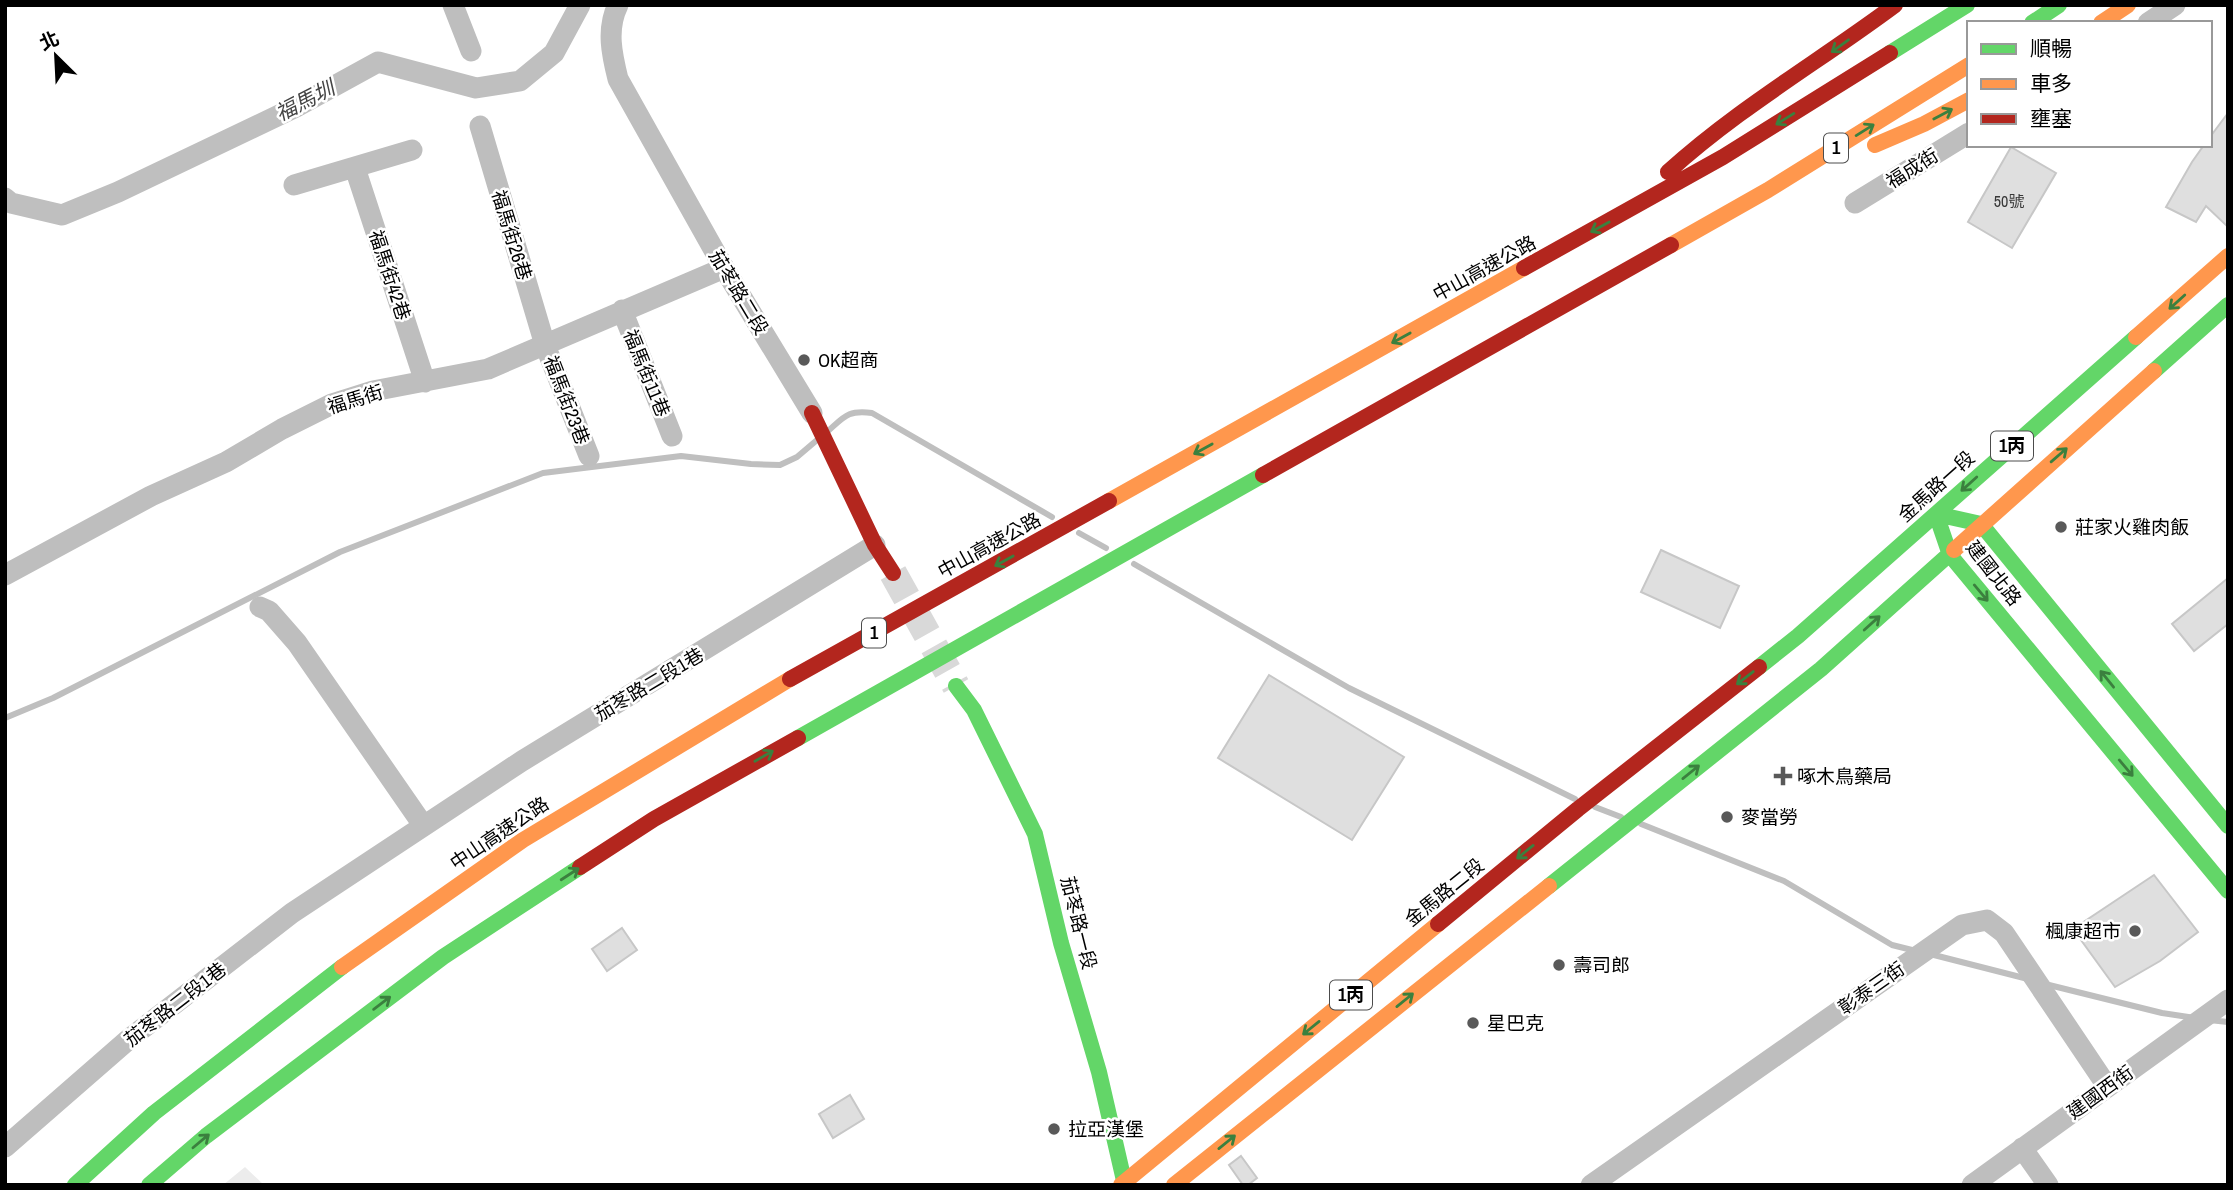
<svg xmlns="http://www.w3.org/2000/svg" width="2233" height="1190" viewBox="0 0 2233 1190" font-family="'Archivo Narrow','Noto Sans TC',sans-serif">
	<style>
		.green { fill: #ececec }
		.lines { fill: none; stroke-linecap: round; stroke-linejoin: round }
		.stream { stroke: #bfbfbf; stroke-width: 6 }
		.canal { stroke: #bfbfbf; stroke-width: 21 }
		.building { fill: #dfdfdf; stroke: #c7c7c7; stroke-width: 2 }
		.secondary-tunnel { stroke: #d9d9d9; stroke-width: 28; stroke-dasharray: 28 14; stroke-linecap: butt }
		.street { stroke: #bebebe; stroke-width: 21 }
		.fast { stroke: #63d668; stroke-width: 16 }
		.slow { stroke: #ff974d; stroke-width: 16 }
		.jam { stroke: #b3261e; stroke-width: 16 }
		.oneway { stroke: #3b803e }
		.poi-dot { fill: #595959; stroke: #fff; stroke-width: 2.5 }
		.labels { text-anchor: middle; stroke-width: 5; stroke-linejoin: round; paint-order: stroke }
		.number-label { font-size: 16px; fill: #383838 }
		.shield { fill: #fff; stroke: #4c4c4c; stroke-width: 2 }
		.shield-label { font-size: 18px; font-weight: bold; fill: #000 }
		.street-label { font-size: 19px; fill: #000; stroke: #fff }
		.poi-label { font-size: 19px; fill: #000; stroke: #fff; text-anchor: start }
		.water-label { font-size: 21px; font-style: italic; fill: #444; stroke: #fff }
	</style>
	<rect width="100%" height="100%" fill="#fff"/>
	<path class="green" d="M 245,1167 L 264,1185 L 223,1185 Z"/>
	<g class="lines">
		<path class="stream" d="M 828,431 C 845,416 848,410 872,413 L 1052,517
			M 1079,533 L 1106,548
			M 1134,564 L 1349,688 L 1575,799
			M 5,718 L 53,698 L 340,552 L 543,473 L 681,456 L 751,464 L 780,465 L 797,457 L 817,440
			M 1595,807 L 1621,817
			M 1641,824 L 1784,881 L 1892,945 L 1916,951
			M 1930,954 L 2028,979
			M 2045,984 L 2162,1013 L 2195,1018
			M 2209,1020 L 2228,1022"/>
		<path class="canal" d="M 5,198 L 11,203 L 62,215 L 118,192 L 296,107 L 378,62 L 476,88 L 520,81 L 554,53 L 580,5"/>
	</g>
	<path class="building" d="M 2228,113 L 2228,227 L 2206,206 L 2196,222 L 2166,207 L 2192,162 L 2204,145 L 2210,145 L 2210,137 Z
		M 2011,147 L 2056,173 L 2012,248 L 1968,222 Z
		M 1661,550 L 1739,586 L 1720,628 L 1641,592 Z
		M 2228,578 L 2228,624 L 2194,651 L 2172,624 Z
		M 1269,675 L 1404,757 L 1352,840 L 1218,758 Z
		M 2154,875 L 2198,932 L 2160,961 L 2115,987 L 2073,929 Z
		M 622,928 L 637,950 L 607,971 L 592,949 Z
		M 850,1095 L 864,1119 L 833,1138 L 819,1114 Z
		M 1241,1156 L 1257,1178 L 1248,1185 L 1243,1185 L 1229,1165 Z"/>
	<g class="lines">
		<path class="secondary-tunnel" d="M 893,573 L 956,686"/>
		<path class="street" d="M 453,5 L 471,51
			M 618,5 C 606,29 612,55 618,79 L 724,268 L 812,413
			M 2148,23 L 2175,5
			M 480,126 L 545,345 L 589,456
			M 355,168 L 425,382
			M 294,185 L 412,150
			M 1855,203 L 1969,133
			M 622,310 L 672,436
			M 5,575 L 151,496 L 226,462 L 282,429 L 332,404 L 373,391 L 488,369 L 724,268
			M 260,607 L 269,611 L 297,643 L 423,825
			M 5,1147 L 129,1039 L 292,913 L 522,761 L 875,545
			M 2022,1148 L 2048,1185
			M 1591,1185 L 1962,925 L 1987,920 L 2004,933 L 2107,1086
			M 1972,1185 L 2228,1000"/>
		<path class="fast" d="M 2032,23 L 2059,5
			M 1890,53 L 1967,5
			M 2154,371 L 2228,305
			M 1936,514 L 1950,555 L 2228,891
			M 1936,514 L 1981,524 L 2228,826
			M 1759,667 L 1798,636 L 2136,337
			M 956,686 L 974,710 L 1035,834 L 1061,943 L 1099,1072 L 1125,1185
			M 798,738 L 1263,475
			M 1549,886 L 1821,669 L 1954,550
			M 75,1185 L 154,1113 L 342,967
			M 149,1185 L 206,1136 L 443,957 L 580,867"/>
		<path class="slow" d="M 2101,23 L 2128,5
			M 1875,145 L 1924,124 L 1969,100
			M 1671,245 L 1768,190 L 1969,65
			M 2136,337 L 2228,256
			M 1109,501 L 1524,268
			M 1954,550 L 2154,371
			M 342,967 L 523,840 L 790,679
			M 1121,1185 L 1438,924
			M 1174,1185 L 1549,886"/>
		<path class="jam" d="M 1668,172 C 1737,109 1820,61 1895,5
			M 1524,268 L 1723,157 L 1890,53
			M 812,413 L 875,545 L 893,573
			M 1263,475 L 1671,245
			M 790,679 L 1109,501
			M 580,867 L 654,819 L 798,738
			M 1438,924 L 1578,809 L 1759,667"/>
	</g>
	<defs><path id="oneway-shaft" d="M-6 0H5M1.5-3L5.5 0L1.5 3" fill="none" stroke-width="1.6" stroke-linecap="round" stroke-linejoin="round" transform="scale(1.75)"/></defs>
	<g class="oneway">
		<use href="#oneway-shaft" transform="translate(1840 46) rotate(144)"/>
		<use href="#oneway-shaft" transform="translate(1943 114) rotate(-28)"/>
		<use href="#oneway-shaft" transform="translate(1785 119) rotate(148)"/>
		<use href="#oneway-shaft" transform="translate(1865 130) rotate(-32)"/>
		<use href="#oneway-shaft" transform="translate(1600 227) rotate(151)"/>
		<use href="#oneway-shaft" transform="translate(2177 302) rotate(138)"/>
		<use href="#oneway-shaft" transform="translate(1401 338) rotate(151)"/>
		<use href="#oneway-shaft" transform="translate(1203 449) rotate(151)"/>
		<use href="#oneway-shaft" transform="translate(2059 455) rotate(-41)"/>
		<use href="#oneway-shaft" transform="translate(1969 484) rotate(138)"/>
		<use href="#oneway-shaft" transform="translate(1004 561) rotate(151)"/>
		<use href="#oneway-shaft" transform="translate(1981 593) rotate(50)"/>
		<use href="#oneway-shaft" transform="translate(1872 623) rotate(-42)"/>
		<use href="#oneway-shaft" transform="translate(1745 678) rotate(142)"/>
		<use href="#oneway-shaft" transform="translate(2107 679) rotate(-129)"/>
		<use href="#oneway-shaft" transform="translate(764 756) rotate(-30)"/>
		<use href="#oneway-shaft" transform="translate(2126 768) rotate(50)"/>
		<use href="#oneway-shaft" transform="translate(1691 772) rotate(-39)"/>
		<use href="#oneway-shaft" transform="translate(1525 852) rotate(141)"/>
		<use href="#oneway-shaft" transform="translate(570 874) rotate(-33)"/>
		<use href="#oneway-shaft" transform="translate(1405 1000) rotate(-39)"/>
		<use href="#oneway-shaft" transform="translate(382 1003) rotate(-37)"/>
		<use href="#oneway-shaft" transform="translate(1311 1028) rotate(141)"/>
		<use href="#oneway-shaft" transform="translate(201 1141) rotate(-40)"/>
		<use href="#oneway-shaft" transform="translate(1227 1142) rotate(-39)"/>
	</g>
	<g class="poi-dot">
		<circle cx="804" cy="360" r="7"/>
		<circle cx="2061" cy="527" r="7"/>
		<path d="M1779.5 765.5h7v7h7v7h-7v7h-7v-7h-7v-7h7z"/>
		<circle cx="1727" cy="817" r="7"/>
		<circle cx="2135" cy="931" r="7"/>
		<circle cx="1559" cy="965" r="7"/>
		<circle cx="1473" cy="1023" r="7"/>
		<circle cx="1054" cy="1129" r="7"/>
	</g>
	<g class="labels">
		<g class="number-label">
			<text x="2009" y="207">50號</text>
		</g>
		<g class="shield">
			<rect x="1824" y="133.5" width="24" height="29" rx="5"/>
			<rect x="1991" y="431.5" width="42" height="29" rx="5"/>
			<rect x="862" y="618.5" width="24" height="29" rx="5"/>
			<rect x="1330" y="980.5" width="42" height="29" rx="5"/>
		</g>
		<g class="shield-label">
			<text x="1836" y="154">1</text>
			<text x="2012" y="452">1丙</text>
			<text x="874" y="639">1</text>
			<text x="1351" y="1001">1丙</text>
		</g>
		<g class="street-label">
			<text transform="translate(1912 168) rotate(-32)" y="7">福成街</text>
			<text transform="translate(512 235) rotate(73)" y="7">福馬街26巷</text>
			<text transform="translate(1484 268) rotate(-29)" y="7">中山高速公路</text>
			<text transform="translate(390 275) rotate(72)" y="7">福馬街42巷</text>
			<text transform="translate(739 292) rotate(59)" y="7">茄苳路二段</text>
			<text transform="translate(647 373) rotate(68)" y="7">福馬街11巷</text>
			<text transform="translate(355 399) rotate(-17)" y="7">福馬街</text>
			<text transform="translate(567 400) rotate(69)" y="7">福馬街23巷</text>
			<text transform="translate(1936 486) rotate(-42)" y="7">金馬路一段</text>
			<text transform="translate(989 545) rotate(-29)" y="7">中山高速公路</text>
			<text transform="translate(1994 573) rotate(52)" y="7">建國北路</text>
			<text transform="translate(649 684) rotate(-31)" y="7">茄苳路二段1巷</text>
			<text transform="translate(499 833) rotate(-34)" y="7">中山高速公路</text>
			<text transform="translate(1444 892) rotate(-39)" y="7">金馬路二段</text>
			<text transform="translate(1079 923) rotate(76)" y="7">茄苳路一段</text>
			<text transform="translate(1871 988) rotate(-35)" y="7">彰泰三街</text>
			<text transform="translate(175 1004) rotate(-38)" y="7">茄苳路二段1巷</text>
			<text transform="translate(2100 1092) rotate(-36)" y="7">建國西街</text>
		</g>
		<g class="poi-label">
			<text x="818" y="367">OK超商</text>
			<text x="2075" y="534">莊家火雞肉飯</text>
			<text x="1797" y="783">啄木鳥藥局</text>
			<text x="1741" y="824">麥當勞</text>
			<text x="2121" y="938" text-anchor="end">楓康超市</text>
			<text x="1573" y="972">壽司郎</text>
			<text x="1487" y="1030">星巴克</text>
			<text x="1068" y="1136">拉亞漢堡</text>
		</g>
		<g class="water-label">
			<text transform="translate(305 101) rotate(-27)" y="7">福馬圳</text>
		</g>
	</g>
	<rect width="2233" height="1190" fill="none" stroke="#000000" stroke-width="14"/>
	<rect x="1967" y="21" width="245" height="126" fill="#ffffff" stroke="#999999" stroke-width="2"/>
	<rect x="1981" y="44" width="35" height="10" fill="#63d668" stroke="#999999" stroke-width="2"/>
	<text x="2030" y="56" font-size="21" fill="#000000">順暢</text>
	<rect x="1981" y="79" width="35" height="10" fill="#ff974d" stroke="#999999" stroke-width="2"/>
	<text x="2030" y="91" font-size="21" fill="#000000">車多</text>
	<rect x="1981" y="114" width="35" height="10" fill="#b3261e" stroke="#999999" stroke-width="2"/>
	<text x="2030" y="126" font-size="21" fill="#000000">壅塞</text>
	<g transform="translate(56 56) rotate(336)" stroke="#ffffff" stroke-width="5" paint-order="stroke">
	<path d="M0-5L12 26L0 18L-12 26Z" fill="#000000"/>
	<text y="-10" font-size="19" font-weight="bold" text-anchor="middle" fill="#000000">北</text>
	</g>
</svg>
